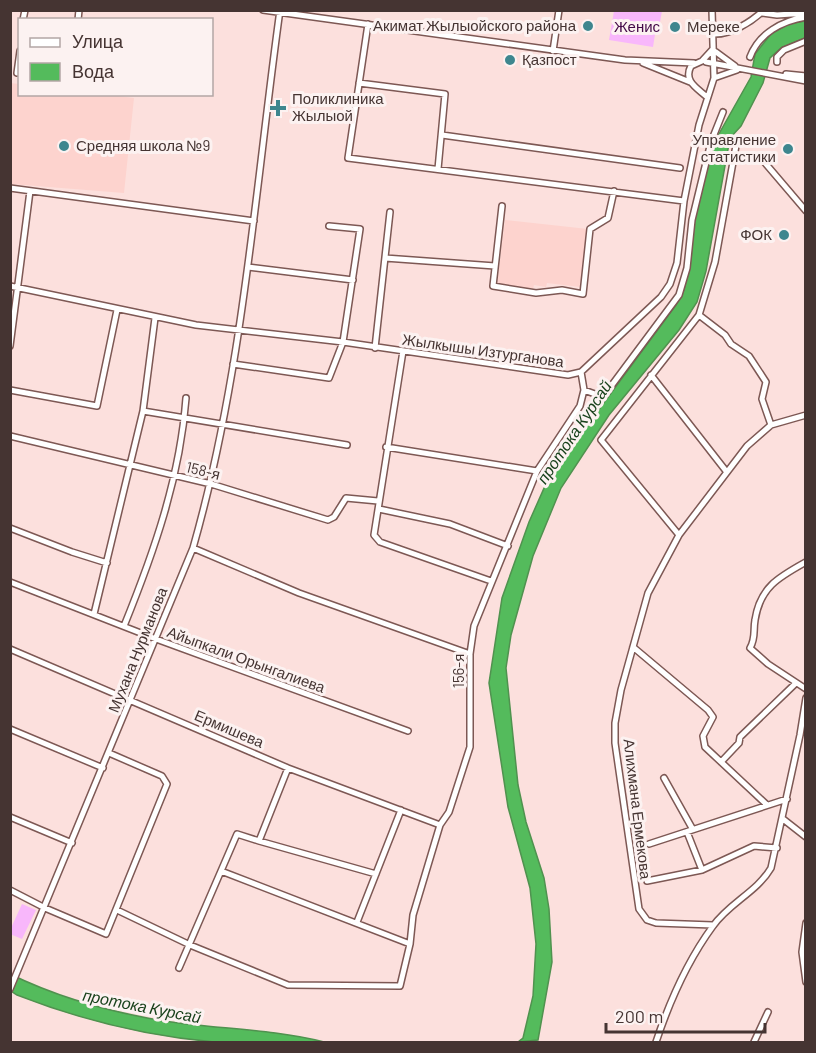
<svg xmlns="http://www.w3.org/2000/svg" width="816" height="1053" viewBox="0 0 816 1053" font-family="Barlow,sans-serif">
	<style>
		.built { fill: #fdd3ce }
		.green { fill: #f8b7fb }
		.water { fill: #54bb5c; stroke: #50924f; stroke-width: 1.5 }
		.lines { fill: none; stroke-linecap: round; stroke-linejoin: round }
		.minor-casing { stroke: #7d5854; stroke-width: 8 }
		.minor { stroke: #fff; stroke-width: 5 }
		.poi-dot { fill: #3e868e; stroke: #fcf2f1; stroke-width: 2 }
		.labels { text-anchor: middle; stroke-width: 6; stroke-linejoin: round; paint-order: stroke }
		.poi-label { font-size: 15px; fill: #453432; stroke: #fcf2f1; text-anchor: start }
		.park-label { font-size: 15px; fill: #430948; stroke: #fcf2f1 }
		.street-label { font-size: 15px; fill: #453432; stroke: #fcf2f1 }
		.water-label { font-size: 16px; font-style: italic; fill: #19421c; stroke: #fcf2f1 }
	</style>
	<rect width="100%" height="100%" fill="#fce0dd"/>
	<path class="built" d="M 10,83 L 19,84 L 20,94 L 102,94 L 134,98 L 124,193 L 11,184 Z
		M 505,220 L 588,229 L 580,287 L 547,283 L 546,287 L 534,285 L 533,289 L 497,284 Z"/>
	<path class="green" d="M 614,11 L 662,11 L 660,22 L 657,22 L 653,47 L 609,40 Z
		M 22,904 L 36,910 L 22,939 L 10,934 L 11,928 Z"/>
	<path class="water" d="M 805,21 L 805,38 L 781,48 L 770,58 L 763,83 L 741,126 L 730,138 L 706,271 L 697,302 L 679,330 L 609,415 L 561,488 L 533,556 L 511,635 L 506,668 L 518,785 L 526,822 L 544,878 L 549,909 L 552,962 L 538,1040 L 518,1042 L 523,1038 L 533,996 L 536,944 L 530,888 L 508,807 L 489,683 L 502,598 L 529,522 L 549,477 L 676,305 L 684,290 L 691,259 L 694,221 L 711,148 L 751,77 L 755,54 L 771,34 L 788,24 Z
		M 10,974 C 59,998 110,1012 164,1021 C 217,1029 273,1029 324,1042 C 288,1042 250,1046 214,1042 C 146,1036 81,1020 17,995 L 11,991 Z"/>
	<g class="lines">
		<defs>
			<path id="minor" d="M 263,10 L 625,60 L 694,63
				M 762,13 L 777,15 L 806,13
				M 23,20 L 25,10
				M 78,20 L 79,10
				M 368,24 L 348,158 L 684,201
				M 713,34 C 731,35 751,22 764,10
				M 553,51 L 559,10
				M 716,52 L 735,66
				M 750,57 C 759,33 782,21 806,17
				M 706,62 L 806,81
				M 777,62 L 777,57 L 784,50 L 806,41
				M 643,63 L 690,82
				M 17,73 L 20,51
				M 786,74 L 806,76
				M 714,78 L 737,70
				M 359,83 L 445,94 L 438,169
				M 707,97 C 697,88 683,81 691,66 L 702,61 L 713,49
				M 442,135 L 680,168
				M 760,157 L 806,211
				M 10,188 L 254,221
				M 502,206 L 493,286 L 536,293 L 562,290 L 583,294 L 590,229 L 608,218 L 614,191
				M 385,258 L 495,266
				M 248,267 L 353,280
				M 10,286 L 196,325 L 343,342 L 568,375 L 581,372 L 661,297 L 670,284 L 677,263 L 684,201 L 699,125 L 714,78 L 712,10
				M 699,315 L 725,335 L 731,344 L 749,356 L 766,382 L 762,399 L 771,425
				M 10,346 L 30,191
				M 375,348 L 390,212
				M 403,351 L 374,535 L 380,542 L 491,581
				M 233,364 L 329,378 L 343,342 L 360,229 L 329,226
				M 651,375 L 726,471
				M 10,390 L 97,406 L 117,310
				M 584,390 L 603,397 L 679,295 L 687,268 L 692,220 L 711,142 L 723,112
				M 143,411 L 347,445
				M 10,436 L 211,484 L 328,520 L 334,517 L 346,498 L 378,501
				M 386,447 L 537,471
				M 379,509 L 450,524 L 508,546
				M 10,528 L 72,552 L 107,563
				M 679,535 L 601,440 L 699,315 L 715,262 L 737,140
				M 193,548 L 299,593 L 470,654
				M 806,562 C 779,577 760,587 755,620 C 753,631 756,638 750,648 L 768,664 L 806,689
				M 10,582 L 156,639 L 408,731
				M 94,614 L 143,411 L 155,318
				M 124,626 C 154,552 180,478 186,398
				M 633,647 L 708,710 L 713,717 L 703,736 L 705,747 L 766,804
				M 10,649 L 288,768 L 440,825
				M 10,729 L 103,768
				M 721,762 L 739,743 L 740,737 L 796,683
				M 664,778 L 692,828
				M 10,817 L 72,843
				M 783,819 L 806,837
				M 687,832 L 702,870
				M 259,841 L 376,874
				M 649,844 L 787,799
				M 221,871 L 410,944
				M 647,881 L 702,870 L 754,846 L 777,848
				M 10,890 L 45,908 L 106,934 L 167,784 L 162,776 L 109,753
				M 117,910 L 190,945 L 288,985 L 400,986 L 410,944 L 413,915 L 440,825 L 449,812 L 470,747 L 470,654 L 474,626 L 537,471 L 580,406 L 584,390 L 581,372
				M 357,922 L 401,810
				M 806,923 L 802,952 L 806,982
				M 713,925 L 656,923 L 647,920 L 639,909 L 615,743 L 615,723 L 621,690 L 648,593 L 679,535 L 747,446 L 771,425 L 806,415
				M 179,968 L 237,834 L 259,841 L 288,768
				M 10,989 L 193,548 C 243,373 255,190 280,10
				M 656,1042 C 669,1003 688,960 713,926 C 729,903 757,892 771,868 L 800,735 L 806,698
				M 754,1042 L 768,1012"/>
		</defs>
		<use href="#minor" class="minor-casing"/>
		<use href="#minor" class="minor"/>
	</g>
	<g class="poi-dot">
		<circle cx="588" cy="26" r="6"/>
		<circle cx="675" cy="27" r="6"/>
		<circle cx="510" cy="60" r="6"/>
		<path d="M275 99h6v6h6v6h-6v6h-6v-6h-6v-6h6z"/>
		<circle cx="64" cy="146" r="6"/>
		<circle cx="788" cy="149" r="6"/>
		<circle cx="784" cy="235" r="6"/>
	</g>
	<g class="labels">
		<g class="poi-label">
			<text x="576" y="31" text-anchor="end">Акимат Жылыойского района</text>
			<text x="687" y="32">Мереке</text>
			<text x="522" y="65">Қазпост</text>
			<text x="292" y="104">Поликлиника<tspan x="292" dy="17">Жылыой</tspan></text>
			<text x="776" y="145" text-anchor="end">Управление<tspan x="776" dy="17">статистики</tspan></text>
			<text x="76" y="151">Средняя школа №9</text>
			<text x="772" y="240" text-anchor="end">ФОК</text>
		</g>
		<g class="park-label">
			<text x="637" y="32">Женис</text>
		</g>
		<g class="street-label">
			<text transform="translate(483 351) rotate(8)" y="5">Жылкышы Изтурганова</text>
			<text transform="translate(203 471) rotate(14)" y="5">158-я</text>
			<text transform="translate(138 650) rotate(-68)" y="5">Мухана Нурманова</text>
			<text transform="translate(246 660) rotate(20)" y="5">Айыпкали Орынгалиева</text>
			<text transform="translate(459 671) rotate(-90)" y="5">156-я</text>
			<text transform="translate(229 729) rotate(23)" y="5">Ермишева</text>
			<text transform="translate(637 809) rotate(83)" y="5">Алихмана Ермекова</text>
		</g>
		<g class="water-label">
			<text transform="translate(574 432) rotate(-56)" y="6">протока Курсай</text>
			<text transform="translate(142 1006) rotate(11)" y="6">протока Курсай</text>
		</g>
	</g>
	<rect width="816" height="1053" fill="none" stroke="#453432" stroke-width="24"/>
	<rect x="18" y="18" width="195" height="78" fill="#fcf2f1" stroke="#b3a6a5" stroke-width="1.5"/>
	<rect x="30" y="38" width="30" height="9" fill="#ffffff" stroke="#b3a6a5" stroke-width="1.5"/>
	<text x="72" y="48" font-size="18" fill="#453432">Улица</text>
	<rect x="30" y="63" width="30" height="18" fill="#54bb5c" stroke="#b3a6a5" stroke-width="1.5"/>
	<text x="72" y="78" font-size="18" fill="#453432">Вода</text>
	<path d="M606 1023v9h159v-9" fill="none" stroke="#453432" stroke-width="3"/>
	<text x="615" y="1023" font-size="18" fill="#453432" stroke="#fcf2f1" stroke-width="4.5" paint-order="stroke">200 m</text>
</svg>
